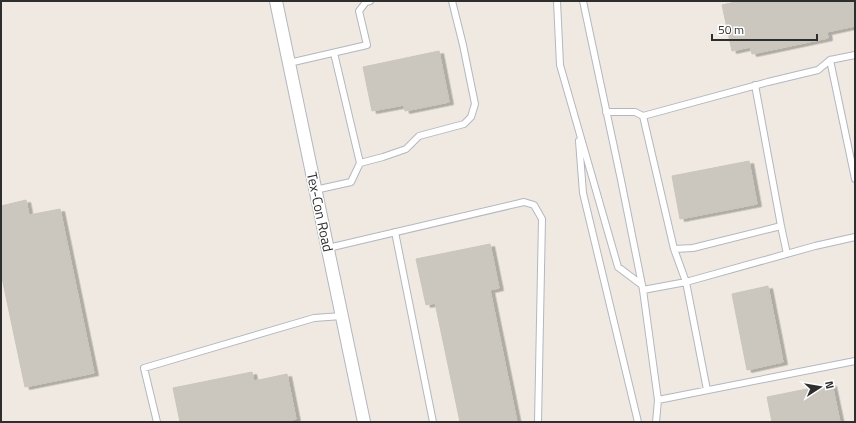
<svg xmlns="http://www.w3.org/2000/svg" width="856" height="423" viewBox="0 0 856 423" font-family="'Titillium Web',sans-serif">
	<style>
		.building { fill: #cbc7bf; stroke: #cbc5ba; filter: url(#shadow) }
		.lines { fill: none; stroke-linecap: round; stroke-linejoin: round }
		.service-casing { stroke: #b4b7c1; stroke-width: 8 }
		.minor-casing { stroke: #b4b7c1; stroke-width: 14 }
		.service { stroke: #fff; stroke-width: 6 }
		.minor { stroke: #fff; stroke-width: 12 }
		.labels { text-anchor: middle; stroke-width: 3; stroke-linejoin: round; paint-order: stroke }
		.street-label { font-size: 14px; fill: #2e2e2e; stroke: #fff }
	</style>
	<defs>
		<filter id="shadow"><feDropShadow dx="4.5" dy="2.5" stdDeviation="0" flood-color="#0004"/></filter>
	</defs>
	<rect width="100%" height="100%" fill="#efe9e1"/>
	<path class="building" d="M 739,1 L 855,1 L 855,26 L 827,32 L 828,38 L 752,54 L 750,47 L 732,51 L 722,5 Z
		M 439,51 L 449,102 L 405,111 L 404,105 L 372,111 L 363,67 Z
		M 749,161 L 757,204 L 680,219 L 672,176 Z
		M 26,200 L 29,215 L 60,209 L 94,373 L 25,387 L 1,273 L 1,206 Z
		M 490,244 L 499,288 L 490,290 L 517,422 L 460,422 L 435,303 L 426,305 L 416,259 Z
		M 768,286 L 783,362 L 747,370 L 732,294 Z
		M 252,372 L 254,381 L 287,374 L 296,419 L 282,422 L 180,422 L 173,388 Z
		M 832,384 L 840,422 L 772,422 L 767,397 Z"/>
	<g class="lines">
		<defs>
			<path id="service" d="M 557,1 L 560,65 L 618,267 L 642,285
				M 583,1 L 621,180 L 643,290 L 658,400 L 656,422
				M 334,53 L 360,163
				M 855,55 L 830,60 L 855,179
				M 289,63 L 367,45 L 359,11 L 366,2 L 370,1
				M 606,112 L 635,112 L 643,116 L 768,82 L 818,70 L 830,60
				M 643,116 L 674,249 L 693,248 L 781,226 L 755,85
				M 579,141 L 583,193 L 638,422
				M 315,190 L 351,182 L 360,163 L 383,157 L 406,149 L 419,136 L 464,124 L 471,117 L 475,104 L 463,45 L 452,1
				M 781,226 L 787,254
				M 395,232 L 433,422
				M 328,248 L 524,202 L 534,205 L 542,219 L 538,422
				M 674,249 L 686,282 L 815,246 L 855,237
				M 643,290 L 686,282 L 707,390
				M 658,400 L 855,361
				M 157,422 L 144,368 L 314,318 L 342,316"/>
			<path id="minor" d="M 276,1 L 364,422"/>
		</defs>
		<use href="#service" class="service-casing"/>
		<use href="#minor" class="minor-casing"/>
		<use href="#service" class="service"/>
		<use href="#minor" class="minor"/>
	</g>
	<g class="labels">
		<g class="street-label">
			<text transform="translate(320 212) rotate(78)" y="5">Tex-Con Road</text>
		</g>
	</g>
	<rect width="856" height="423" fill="none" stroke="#2e2e2e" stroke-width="4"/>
	<g transform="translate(820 387) rotate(78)" stroke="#ffffff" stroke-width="3" paint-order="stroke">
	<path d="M0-3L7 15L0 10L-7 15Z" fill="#2e2e2e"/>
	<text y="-6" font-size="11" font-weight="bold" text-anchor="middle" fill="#2e2e2e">N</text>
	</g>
	<path d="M712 34v6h105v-6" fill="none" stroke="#2e2e2e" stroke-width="2"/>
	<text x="718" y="34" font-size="12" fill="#2e2e2e" stroke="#ffffff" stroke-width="3" paint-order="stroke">50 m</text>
</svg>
